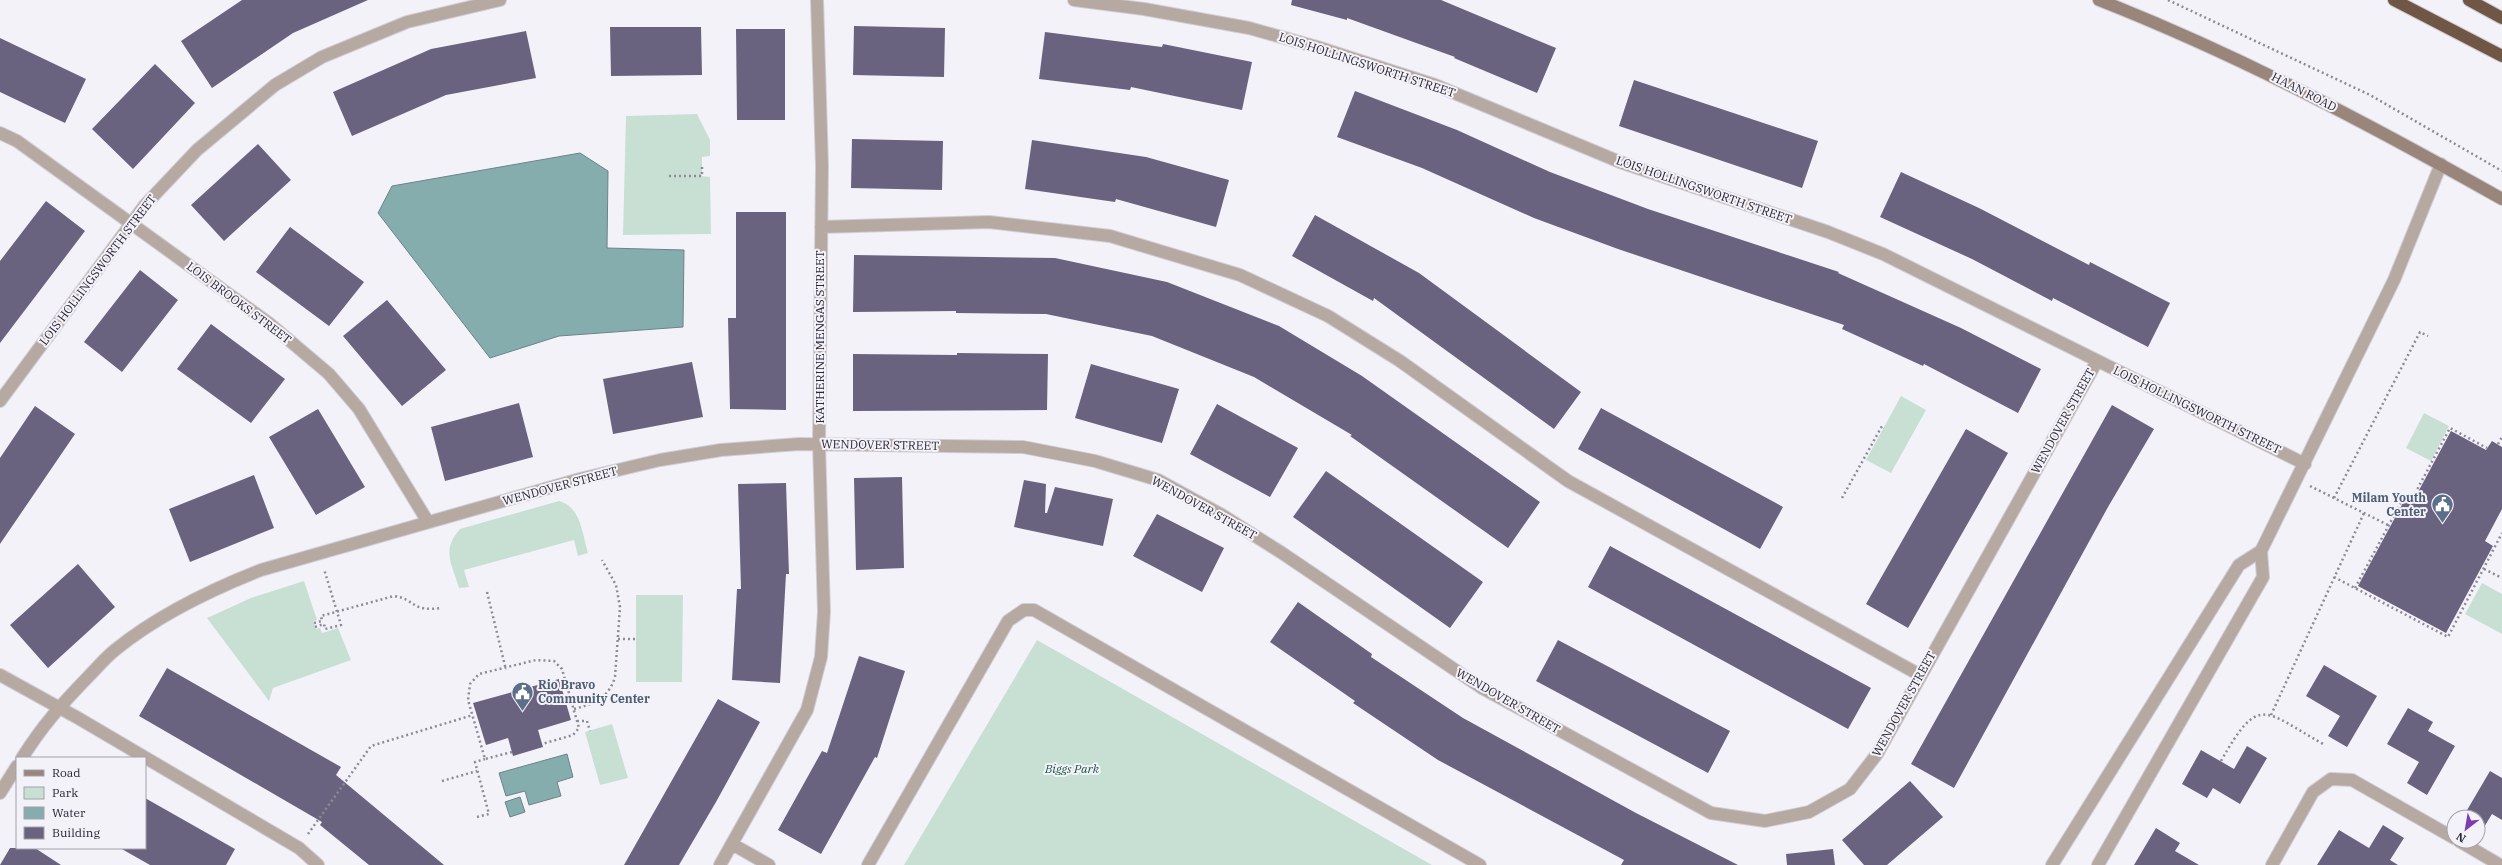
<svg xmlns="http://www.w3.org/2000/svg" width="2502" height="865" viewBox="0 0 2502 865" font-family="'IBM Plex Serif',serif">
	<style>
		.green { fill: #c8e0d4 }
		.water { fill: #85adae; stroke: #6a8489 }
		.building { fill: #6a637f }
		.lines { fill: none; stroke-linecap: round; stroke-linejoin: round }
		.street-casing { stroke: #cfcdd6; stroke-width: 14 }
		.secondary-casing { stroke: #cfcdd6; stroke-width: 14 }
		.highway-casing { stroke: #cfcdd6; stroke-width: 14 }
		.path { stroke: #8e8b96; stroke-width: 2.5; stroke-dasharray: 2 3; stroke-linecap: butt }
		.street { stroke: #b6a9a1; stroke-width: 12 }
		.secondary { stroke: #998579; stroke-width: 12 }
		.highway { stroke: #705645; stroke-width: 12 }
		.labels { text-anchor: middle; stroke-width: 4; stroke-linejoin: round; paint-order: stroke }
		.street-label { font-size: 12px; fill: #2a2634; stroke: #f3f2f9 }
		.service-label { font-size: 12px; font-weight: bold; fill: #4e5e75; stroke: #f3f2f9; text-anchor: end }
		.park-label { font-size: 12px; font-style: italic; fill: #18553f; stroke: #f3f2f9 }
	</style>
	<rect width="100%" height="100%" fill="#f3f2f9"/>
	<path class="green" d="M 697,114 L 710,140 L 710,156 L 702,157 L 702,176 L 710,177 L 711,234 L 623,235 L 626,116 Z
		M 1901,396 L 1926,410 L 1891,473 L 1866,460 Z
		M 2424,413 L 2449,426 L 2431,461 L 2406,448 Z
		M 559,501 C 581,507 582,533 588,553 L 578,556 L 574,540 L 464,570 L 469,587 L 459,588 C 452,564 441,550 460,529 Z
		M 304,581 L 317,620 L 313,621 L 316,629 L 320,628 L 322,633 L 338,628 L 351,660 L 273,688 L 269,701 L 207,618 L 251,598 Z
		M 2482,583 L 2502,594 L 2502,634 L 2465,614 Z
		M 636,595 L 683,595 L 682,682 L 636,682 Z
		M 1037,640 L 1432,865 L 904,865 Z
		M 612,724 L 628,778 L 600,785 L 585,732 Z"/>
	<path class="water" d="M 580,153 L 608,171 L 607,248 L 684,250 L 683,327 L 559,336 L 490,358 L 378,213 L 392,186 Z
		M 567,754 L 573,777 L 557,782 L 561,796 L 529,805 L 525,791 L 506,796 L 499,773 Z
		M 520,797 L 525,812 L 510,817 L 505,802 Z"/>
	<path class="building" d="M 242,0 L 368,0 L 293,33 L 212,88 L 181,41 Z
		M 1292,0 L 1441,0 L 1556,48 L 1537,93 L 1454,58 L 1455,57 L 1347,18 L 1347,20 L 1291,5 Z
		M 854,26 L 945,28 L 944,77 L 853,75 Z
		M 610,27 L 701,27 L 702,75 L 611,76 Z
		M 736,29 L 785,29 L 785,120 L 737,120 Z
		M 526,31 L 536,78 L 446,95 L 352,136 L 333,92 L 431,49 Z
		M 1045,32 L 1162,47 L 1163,44 L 1252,62 L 1242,110 L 1131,87 L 1130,90 L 1039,79 Z
		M 0,38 L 86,79 L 65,123 L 0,92 Z
		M 155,64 L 195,103 L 133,169 L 92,129 Z
		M 1634,80 L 1818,141 L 1802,188 L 1619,126 Z
		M 1355,91 L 1457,130 L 1550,172 L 1648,209 L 1839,272 L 1838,273 L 1961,328 L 2041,369 L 2018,413 L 1924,364 L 1923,366 L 1842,329 L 1844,325 L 1618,249 L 1534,218 L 1422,168 L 1337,137 Z
		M 852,139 L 943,141 L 942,190 L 851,188 Z
		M 1032,140 L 1146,157 L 1229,180 L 1216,227 L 1116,199 L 1115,202 L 1025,189 Z
		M 258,144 L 291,180 L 224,241 L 191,205 Z
		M 1901,172 L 1979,208 L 2089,265 L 2090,262 L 2170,303 L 2148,347 L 2053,298 L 2052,301 L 1972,259 L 1880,217 Z
		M 46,201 L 85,231 L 0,343 L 0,261 Z
		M 736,212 L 786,212 L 786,410 L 730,409 L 728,318 L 736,318 Z
		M 1315,215 L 1419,273 L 1581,392 L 1554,429 L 1374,298 L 1373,301 L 1292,256 Z
		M 290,227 L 364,282 L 329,326 L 256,272 Z
		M 854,255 L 1055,258 L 1167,282 L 1279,326 L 1362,376 L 1540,502 L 1508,548 L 1350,436 L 1352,435 L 1254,377 L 1152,336 L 1046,314 L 956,313 L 956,311 L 853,312 Z
		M 140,270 L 178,300 L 122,372 L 84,342 Z
		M 387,300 L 446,370 L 402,406 L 343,336 Z
		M 211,324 L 285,379 L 251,423 L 177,369 Z
		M 957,353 L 1048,354 L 1047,410 L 853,411 L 853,354 L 957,355 Z
		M 692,362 L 703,417 L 613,434 L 603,379 Z
		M 1091,364 L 1179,389 L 1162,443 L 1075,418 Z
		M 519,403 L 533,457 L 445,481 L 431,427 Z
		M 1217,404 L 1298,448 L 1270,497 L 1190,454 Z
		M 2112,405 L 2154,429 L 2108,507 L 1954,788 L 1911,764 Z
		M 35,406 L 75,434 L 0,544 L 0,458 Z
		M 1601,408 L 1783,507 L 1760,549 L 1578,449 Z
		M 318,409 L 365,487 L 316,515 L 269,437 Z
		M 1966,429 L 2008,453 L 1908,628 L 1866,604 Z
		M 2451,431 L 2486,450 L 2492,441 L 2502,447 L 2502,509 L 2485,541 L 2493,546 L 2446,633 L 2358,586 L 2404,501 L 2411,505 Z
		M 1326,471 L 1483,582 L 1450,628 L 1293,517 Z
		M 254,475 L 274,528 L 190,562 L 169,509 Z
		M 902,477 L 904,568 L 856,570 L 854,478 Z
		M 1024,480 L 1046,484 L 1045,513 L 1047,513 L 1055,487 L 1113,499 L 1103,546 L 1014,527 Z
		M 786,483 L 789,574 L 786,574 L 780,683 L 732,680 L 737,589 L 741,589 L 738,484 Z
		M 1157,514 L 1224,548 L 1202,592 L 1133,556 Z
		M 1610,546 L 1871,688 L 1848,729 L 1588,587 Z
		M 78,564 L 115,607 L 48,668 L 10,625 Z
		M 1298,602 L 1372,654 L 1371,657 L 1463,718 L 1636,813 L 1738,865 L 1621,865 L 1624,860 L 1438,760 L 1353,703 L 1355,701 L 1270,642 Z
		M 1558,640 L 1730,731 L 1708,773 L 1536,681 Z
		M 859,656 L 905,671 L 877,758 L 875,757 L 821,854 L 778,830 L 822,751 L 827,753 Z
		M 2324,665 L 2377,696 L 2347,747 L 2328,736 L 2340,716 L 2306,696 Z
		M 167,668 L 341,767 L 336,775 L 444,865 L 369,865 L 320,825 L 322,822 L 139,716 Z
		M 559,679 L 571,720 L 538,730 L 543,747 L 513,756 L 508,738 L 486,745 L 473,703 Z
		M 718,699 L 760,722 L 716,802 L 679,865 L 624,865 Z
		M 2408,708 L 2433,722 L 2428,731 L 2455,746 L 2427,795 L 2407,783 L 2419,762 L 2387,744 Z
		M 2247,746 L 2267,758 L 2240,804 L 2213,788 L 2207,798 L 2182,784 L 2201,750 L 2234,769 Z
		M 2490,771 L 2502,778 L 2502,820 L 2492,814 L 2478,837 L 2478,817 L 2463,817 Z
		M 1910,781 L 1943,817 L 1887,865 L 1864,865 L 1842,840 Z
		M 145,798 L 235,849 L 226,865 L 150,865 L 120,848 L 145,848 Z
		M 2383,825 L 2404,838 L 2390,860 L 2398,865 L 2317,865 L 2339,830 L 2369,848 Z
		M 2156,828 L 2180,843 L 2175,851 L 2199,865 L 2134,865 Z
		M 10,848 L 35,848 L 61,865 L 0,865 Z
		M 1833,849 L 1835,865 L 1787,865 L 1786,854 Z"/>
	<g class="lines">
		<defs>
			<path id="street" d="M 1074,0 L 1144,9 L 1249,28 L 1317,47 L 1435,85 L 1620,162 L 1828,232 L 1883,254 L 2305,464
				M 0,133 L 17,141 L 270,324 L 329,374 L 359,409 L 428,522
				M 821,227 L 989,222 L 1110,236 L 1240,275 L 1328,316 L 1400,361 L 1568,481 L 1920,675
				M 0,401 L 145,205 L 197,150 L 275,85 L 322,57 L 407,22 L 500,0
				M 0,675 L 78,718 L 299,848 L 318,865
				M 22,758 C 43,725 60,706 87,678 C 96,669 105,658 115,650 C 158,615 210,590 261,570 L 580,479 L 660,460 L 721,450 L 799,444 L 1023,447 L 1095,461 L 1158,480 L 1222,515 L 1282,553 L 1482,688 L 1711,813 L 1765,821 L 1809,812 L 1850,789 L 1877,754 L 2097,361
				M 0,793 L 17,766
				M 2459,841 L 2500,865
				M 732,844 L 769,865
				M 720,865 L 807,710 L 821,657 L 824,612 L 819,444 L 822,166 L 817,0
				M 868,865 L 1008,621 L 1024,610 L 1034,610 L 1480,865
				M 2052,865 L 2239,565 L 2261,551
				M 2098,865 L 2263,577 L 2261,551 L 2394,280 L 2441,164
				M 2272,865 L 2313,792 L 2331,779 L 2352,780 L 2454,838"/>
			<path id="secondary" d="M 2099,0 C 2239,55 2371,125 2502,199"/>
			<path id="highway" d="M 2394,0 L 2502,56
				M 2469,0 L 2502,18"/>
		</defs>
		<use href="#street" class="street-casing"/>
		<use href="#secondary" class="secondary-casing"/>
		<use href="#highway" class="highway-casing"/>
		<path class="path" d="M 2168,0 L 2370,95 L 2502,171
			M 669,176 L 702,176 L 702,166
			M 2498,444 L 2502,437
			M 2310,486 L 2388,525
			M 1842,498 L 1882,426 L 1884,428
			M 2334,498 L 2420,332 L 2428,336
			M 2484,569 L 2502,578
			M 2334,577 L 2448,637 L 2502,533
			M 2355,588 L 2404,497 L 2411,501 L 2450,428 L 2487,448
			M 487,592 L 506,670
			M 314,623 L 322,621 L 321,616 L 394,596 C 416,599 410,612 441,608
			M 315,627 L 324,624 L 325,629 L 341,625 L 324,569
			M 618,639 L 636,639
			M 574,709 C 593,704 609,698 615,677 L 620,607 L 616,585 L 602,560
			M 2271,715 L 2364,513
			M 577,721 L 587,721 L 590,731
			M 512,752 L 485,759 L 468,700 L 470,684 L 479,674 L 536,660 L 554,661 L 562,669 L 579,728 L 573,735 L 542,744
			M 2221,761 C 2259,694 2263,710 2323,744
			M 442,781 L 477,771
			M 477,817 L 489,814 L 475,762 L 485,759
			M 308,834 L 371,746 L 473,715"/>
		<use href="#street" class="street"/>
		<use href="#secondary" class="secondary"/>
		<use href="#highway" class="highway"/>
	</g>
	<defs>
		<symbol id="civic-pin" viewBox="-11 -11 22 30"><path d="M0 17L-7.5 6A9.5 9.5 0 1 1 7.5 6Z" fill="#5c6f8a" stroke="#f3f2f9"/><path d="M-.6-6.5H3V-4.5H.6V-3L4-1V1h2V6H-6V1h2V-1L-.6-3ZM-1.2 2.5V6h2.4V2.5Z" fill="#fff"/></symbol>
	</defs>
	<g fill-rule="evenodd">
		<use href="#civic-pin" x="2430" y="492" width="25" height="34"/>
		<use href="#civic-pin" x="510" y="680" width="25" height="34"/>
	</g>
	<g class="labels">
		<g class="street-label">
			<text transform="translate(1367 65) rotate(18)" y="4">LOIS HOLLINGSWORTH STREET</text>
			<text transform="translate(2304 92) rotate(27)" y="4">HAAN ROAD</text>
			<text transform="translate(1704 190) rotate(19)" y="4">LOIS HOLLINGSWORTH STREET</text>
			<text transform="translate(98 270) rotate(-53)" y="4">LOIS HOLLINGSWORTH STREET</text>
			<text transform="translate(239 303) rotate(37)" y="4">LOIS BROOKS STREET</text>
			<text transform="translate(820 337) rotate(-90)" y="4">KATHERINE MENGAS STREET</text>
			<text transform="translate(2197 410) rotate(26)" y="4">LOIS HOLLINGSWORTH STREET</text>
			<text transform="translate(2063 421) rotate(-61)" y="4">WENDOVER STREET</text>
			<text transform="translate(880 445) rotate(1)" y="4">WENDOVER STREET</text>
			<text transform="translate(560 486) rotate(-15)" y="4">WENDOVER STREET</text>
			<text transform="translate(1204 508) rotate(29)" y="4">WENDOVER STREET</text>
			<text transform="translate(1508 701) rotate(30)" y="4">WENDOVER STREET</text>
			<text transform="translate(1904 704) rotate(-61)" y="4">WENDOVER STREET</text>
		</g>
		<g class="service-label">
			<text x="2426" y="502">Milam Youth<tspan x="2426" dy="14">Center</tspan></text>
			<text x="538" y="689" text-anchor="start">Rio Bravo<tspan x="538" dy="14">Community Center</tspan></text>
		</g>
		<g class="park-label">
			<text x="1072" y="773">Biggs Park</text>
		</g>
	</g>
	<rect x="16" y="757" width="130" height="92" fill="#f3f2f9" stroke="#a3a0aa"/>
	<rect x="24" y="770" width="20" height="6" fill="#998579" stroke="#a3a0aa"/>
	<text x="52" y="777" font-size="12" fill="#2a2634">Road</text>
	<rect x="24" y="787" width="20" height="12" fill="#c8e0d4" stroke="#a3a0aa"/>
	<text x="52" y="797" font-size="12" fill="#2a2634">Park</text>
	<rect x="24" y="807" width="20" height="12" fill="#85adae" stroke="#a3a0aa"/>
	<text x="52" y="817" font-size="12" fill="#2a2634">Water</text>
	<rect x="24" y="827" width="20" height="12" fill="#6a637f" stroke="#a3a0aa"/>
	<text x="52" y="837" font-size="12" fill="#2a2634">Building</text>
	<g transform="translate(2466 829) rotate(211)"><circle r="19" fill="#f3f2f9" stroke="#a3a0aa"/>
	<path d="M0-3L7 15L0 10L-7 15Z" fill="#7e3cb0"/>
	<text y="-6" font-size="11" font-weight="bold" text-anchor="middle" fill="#2a2634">N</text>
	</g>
</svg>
